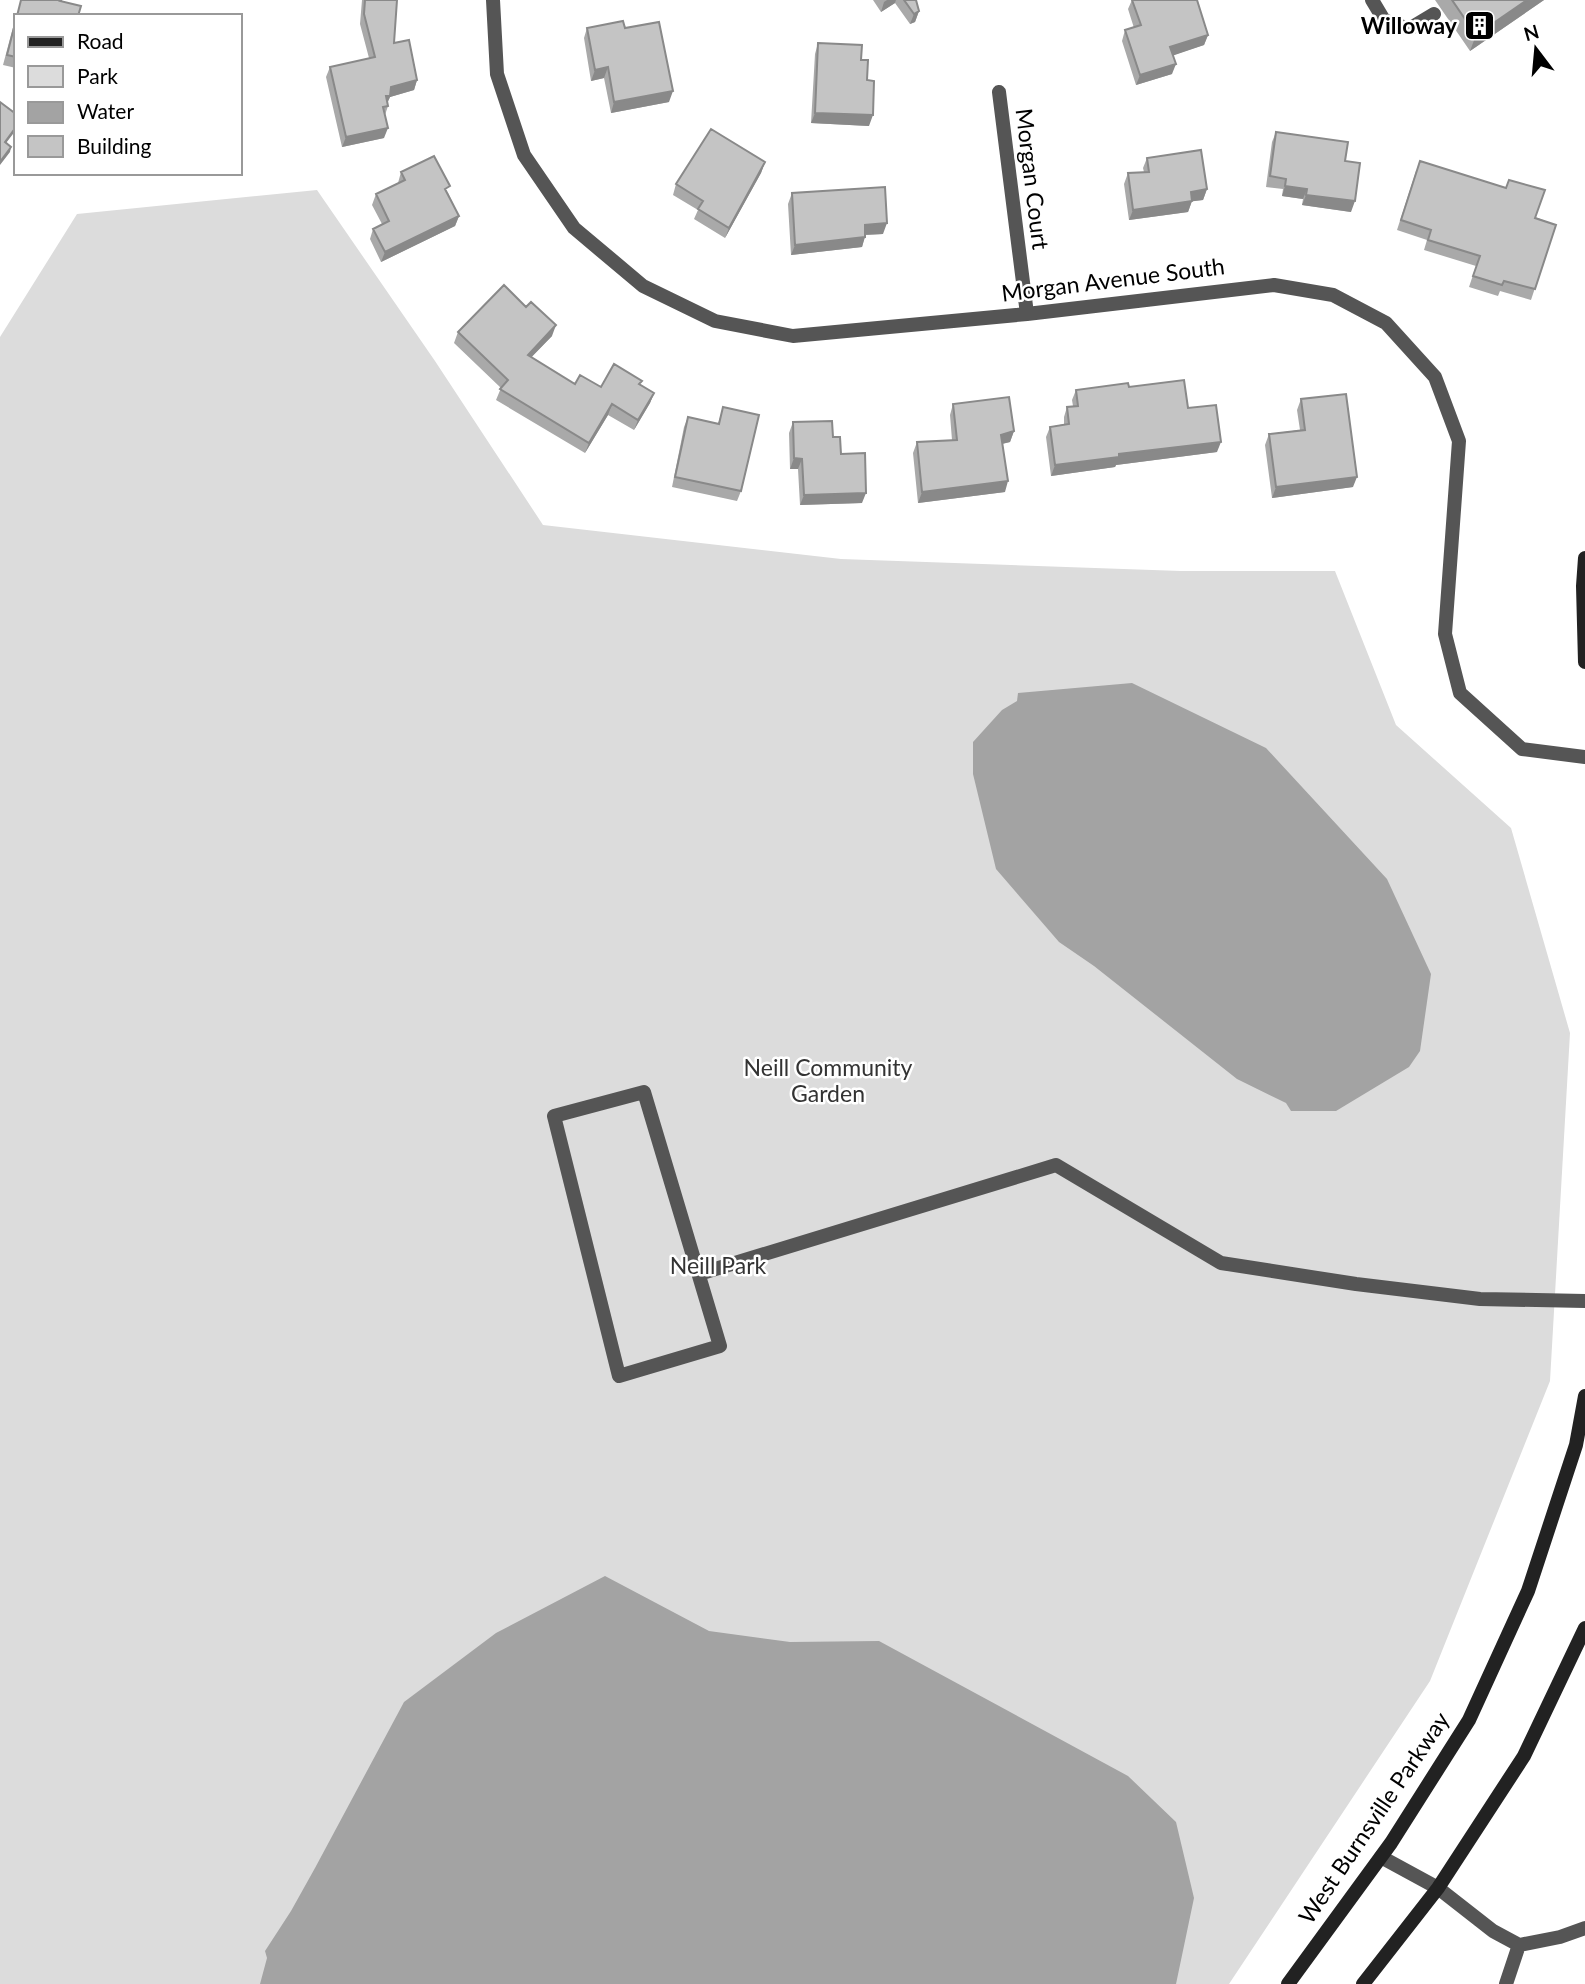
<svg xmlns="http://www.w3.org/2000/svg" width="1585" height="1984" viewBox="0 0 1585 1984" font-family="Lato,sans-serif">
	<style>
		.green { fill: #dcdcdc }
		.water { fill: #a3a3a3 }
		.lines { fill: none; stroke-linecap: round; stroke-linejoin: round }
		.lane { stroke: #555; stroke-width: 14 }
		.street { stroke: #555; stroke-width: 14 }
		.secondary { stroke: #222; stroke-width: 14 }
		.wall { fill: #a9a9a9 }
		.shaded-wall { fill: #898989 }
		.building { fill: #c4c4c4; stroke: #898989; stroke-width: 2 }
		.labels { text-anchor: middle; stroke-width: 5; stroke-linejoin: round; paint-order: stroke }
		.poi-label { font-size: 23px; font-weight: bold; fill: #000; stroke: #fff; text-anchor: end }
		.street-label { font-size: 23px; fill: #000; stroke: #fff }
		.park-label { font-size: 23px; fill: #333; stroke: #fff }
	</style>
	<rect width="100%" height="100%" fill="#fff"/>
	<path class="green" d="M 317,190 L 435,361 L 543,525 L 841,559 L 1181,571 L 1335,571 L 1396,725 L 1511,828 L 1570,1033 L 1550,1381 L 1430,1681 L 1229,1984 L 0,1984 L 0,337 L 77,214 Z"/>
	<path class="water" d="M 1132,683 L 1266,748 L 1387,879 L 1431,974 L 1420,1051 L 1409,1067 L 1336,1111 L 1291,1111 L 1286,1103 L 1237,1079 L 1094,966 L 1059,942 L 996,869 L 973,774 L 973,742 L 1002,710 L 1017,701 L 1018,693 Z
		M 605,1576 L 709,1631 L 790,1642 L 879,1641 L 1128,1776 L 1176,1822 L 1194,1898 L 1176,1984 L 260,1984 L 267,1958 L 265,1951 L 291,1911 L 315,1868 L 404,1702 L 496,1633 Z"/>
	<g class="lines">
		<path class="lane" d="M 1372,0 L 1384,20 L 1409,29 L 1434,14
			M 644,1092 L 720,1346 L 619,1376 L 554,1116 Z
			M 699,1274 L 1056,1165 L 1221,1263 L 1356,1284 L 1480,1299 L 1585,1301
			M 1381,1857 L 1438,1888 L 1493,1931 L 1519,1945 L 1560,1937 L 1585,1928
			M 1506,1984 L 1519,1945"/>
		<path class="street" d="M 493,0 L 497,74 L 524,155 L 574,228 L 643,286 L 715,321 L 793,336 L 1027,314 L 1274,285 L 1333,295 L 1386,323 L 1435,377 L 1459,441 L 1445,634 L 1460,693 L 1522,749 L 1585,757
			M 999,92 L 1027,314"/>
		<path class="secondary" d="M 1585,558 L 1583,586 L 1585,662
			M 1288,1984 L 1391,1843 L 1469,1720 L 1528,1591 L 1576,1445 L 1585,1396
			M 1363,1984 L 1438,1888 L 1524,1756 L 1585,1628"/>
	</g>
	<path class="wall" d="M 362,0 L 397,0 L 394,43 L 417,80 L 414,90 L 390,97 L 387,103 L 388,106 L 385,115 L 384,138 L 342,147 L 326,77 L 330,67 L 369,58 L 360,24 Z
		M 873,0 L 916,0 L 919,11 L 915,22 L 910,24 L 895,3 L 881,12 Z
		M 1132,0 L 1197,0 L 1208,35 L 1204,45 L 1173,55 L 1172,74 L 1136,85 L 1122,41 L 1125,30 L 1134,28 L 1128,9 Z
		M 1435,0 L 1544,0 L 1470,51 Z
		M 16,16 L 16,68 L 3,65 Z
		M 587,28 L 625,28 L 669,102 L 611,113 L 604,78 L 591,81 L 584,38 Z
		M 818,43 L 861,60 L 867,80 L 869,126 L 811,123 L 815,54 Z
		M 1276,132 L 1345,161 L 1351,212 L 1302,205 L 1303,199 L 1282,196 L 1283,189 L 1266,187 L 1272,142 Z
		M 1147,158 L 1207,189 L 1203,200 L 1192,201 L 1188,212 L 1129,220 L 1124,184 L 1128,173 L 1144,172 L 1143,168 Z
		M 765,162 L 761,173 L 725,238 L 694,219 L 698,210 L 673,195 L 676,184 Z
		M 1416,171 L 1556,225 L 1531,300 L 1500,291 L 1498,296 L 1469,287 L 1476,266 L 1424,250 L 1427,240 L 1397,230 Z
		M 401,172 L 448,193 L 459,216 L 455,226 L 381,262 L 370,239 L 373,229 L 382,224 L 372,205 L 376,194 L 398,183 Z
		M 792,193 L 883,234 L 865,235 L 862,247 L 791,255 L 788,204 Z
		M 526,307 L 552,336 L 531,357 L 575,384 L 601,387 L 640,385 L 654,393 L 650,403 L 634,430 L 608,415 L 585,453 L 496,400 L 501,388 L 454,343 L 458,332 Z
		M 1129,387 L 1188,408 L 1217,452 L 1116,465 L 1115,467 L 1051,476 L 1046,437 L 1050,427 L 1064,424 L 1064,417 L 1067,407 L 1073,406 L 1072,400 L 1076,390 Z
		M 1301,399 L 1353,487 L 1272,498 L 1265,445 L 1269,434 L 1300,430 L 1297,410 Z
		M 953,404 L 1014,431 L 1010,442 L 1002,444 L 1005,492 L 918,503 L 913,453 L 917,442 L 952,440 L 950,415 Z
		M 723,407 L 741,491 L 737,501 L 672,487 L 684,427 L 688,417 L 718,424 Z
		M 793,422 L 833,437 L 862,503 L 800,505 L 798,469 L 790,469 L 789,433 Z"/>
	<path class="shaded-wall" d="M 887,0 L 896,0 L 895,3 L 881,12 L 884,2 Z
		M 1527,0 L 1544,0 L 1470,51 L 1476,35 Z
		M 919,11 L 915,22 L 910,24 L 914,14 Z
		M 1208,35 L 1204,45 L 1166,58 L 1170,47 Z
		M 1176,64 L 1172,74 L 1136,85 L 1140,75 Z
		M 608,67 L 604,78 L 591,81 L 595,70 Z
		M 417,80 L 414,90 L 390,97 L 386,106 L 386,96 L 391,87 Z
		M 673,91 L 669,102 L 611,113 L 614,102 Z
		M 815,113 L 873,115 L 869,126 L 811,123 Z
		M 16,127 L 16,130 L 3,147 L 5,142 Z
		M 388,128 L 384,138 L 342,147 L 346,137 Z
		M 11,147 L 10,152 L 0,165 L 0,162 Z
		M 765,162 L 761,173 L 725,238 L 729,228 Z
		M 1285,186 L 1307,189 L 1303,199 L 1282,196 Z
		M 1207,189 L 1203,200 L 1187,202 L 1191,192 Z
		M 1306,195 L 1355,201 L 1351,212 L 1302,205 Z
		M 1192,201 L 1188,212 L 1129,220 L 1133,210 Z
		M 459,216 L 455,226 L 381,262 L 385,252 Z
		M 887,223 L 883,234 L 861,235 L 865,225 Z
		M 865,237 L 862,247 L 791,255 L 795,245 Z
		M 556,325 L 552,336 L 524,365 L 528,355 Z
		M 654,393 L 650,403 L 634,430 L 638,420 Z
		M 612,404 L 608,415 L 585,453 L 589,443 Z
		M 1014,431 L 1010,442 L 997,445 L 1001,435 Z
		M 1221,442 L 1217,452 L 1116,465 L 1115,467 L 1051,476 L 1055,465 L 1119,454 Z
		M 794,458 L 802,459 L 798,469 L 790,469 Z
		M 1357,477 L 1353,487 L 1272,498 L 1276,487 Z
		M 1008,481 L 1005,492 L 918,503 L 922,492 Z
		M 866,493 L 862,503 L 800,505 L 804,495 Z"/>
	<path class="building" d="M 21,0 L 61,0 L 60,1 L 81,6 L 78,16 L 17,16 Z
		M 365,0 L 397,0 L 394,43 L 409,40 L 417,80 L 391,87 L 390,96 L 386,96 L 388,106 L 383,107 L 388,128 L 346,137 L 330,67 L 375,57 L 364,14 Z
		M 904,0 L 916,0 L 919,11 L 914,14 Z
		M 1132,0 L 1197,0 L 1208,35 L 1170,47 L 1176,64 L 1140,75 L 1125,30 L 1141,25 Z
		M 1452,0 L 1527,0 L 1476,35 Z
		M 16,20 L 16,57 L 7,55 Z
		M 623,21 L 625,28 L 659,22 L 673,91 L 614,102 L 608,67 L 595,70 L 587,28 Z
		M 818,43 L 862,45 L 861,60 L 868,60 L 867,80 L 874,81 L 873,115 L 815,113 Z
		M 0,102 L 16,114 L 16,127 L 5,142 L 11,147 L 0,162 Z
		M 711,129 L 765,162 L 729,228 L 698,209 L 703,201 L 676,184 Z
		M 1276,132 L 1348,142 L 1345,161 L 1360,163 L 1355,201 L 1306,195 L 1307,189 L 1285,186 L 1286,179 L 1270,176 Z
		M 1201,150 L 1207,189 L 1191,192 L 1192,201 L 1133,210 L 1128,173 L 1149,172 L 1147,158 Z
		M 434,156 L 450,186 L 445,189 L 459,216 L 385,252 L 373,229 L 389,221 L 376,194 L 405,180 L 401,172 Z
		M 1420,161 L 1506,188 L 1509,180 L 1545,190 L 1535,218 L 1556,225 L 1535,289 L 1504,281 L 1502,285 L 1473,276 L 1480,256 L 1428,240 L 1431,230 L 1401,220 Z
		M 885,187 L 887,223 L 865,225 L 865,237 L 795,245 L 792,193 Z
		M 504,285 L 526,307 L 531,302 L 556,325 L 528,355 L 575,384 L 580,375 L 601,387 L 614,364 L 642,381 L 639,384 L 654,393 L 638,420 L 612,404 L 589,443 L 500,389 L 508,380 L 458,332 Z
		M 1184,380 L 1188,408 L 1216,405 L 1221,442 L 1119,454 L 1119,457 L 1055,465 L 1050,427 L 1069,424 L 1067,407 L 1078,406 L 1076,390 L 1128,383 L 1129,387 Z
		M 1346,394 L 1357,477 L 1276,487 L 1269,434 L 1305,430 L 1301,399 Z
		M 1009,397 L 1014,431 L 1001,435 L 1008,481 L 922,492 L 917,442 L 957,440 L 953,404 Z
		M 723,407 L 759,415 L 741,491 L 675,477 L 688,417 L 719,424 Z
		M 832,421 L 833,437 L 840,437 L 841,454 L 865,453 L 866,493 L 804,495 L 802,459 L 794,458 L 793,422 Z"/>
	<defs>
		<symbol id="building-square" viewBox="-11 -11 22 22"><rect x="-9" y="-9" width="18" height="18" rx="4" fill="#000" stroke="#fff"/><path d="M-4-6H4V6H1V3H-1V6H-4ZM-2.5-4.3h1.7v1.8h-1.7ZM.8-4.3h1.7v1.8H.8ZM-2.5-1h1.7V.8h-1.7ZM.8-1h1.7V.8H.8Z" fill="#fff"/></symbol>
	</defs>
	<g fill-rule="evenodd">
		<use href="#building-square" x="1462" y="8" width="35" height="35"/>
	</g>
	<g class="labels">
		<g class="poi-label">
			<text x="1457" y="34">Willoway</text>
		</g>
		<g class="street-label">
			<text transform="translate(1032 179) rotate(83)" y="8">Morgan Court</text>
			<text transform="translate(1113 280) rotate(-7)" y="8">Morgan Avenue South</text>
			<text transform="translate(1374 1818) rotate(-56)" y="8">West Burnsville Parkway</text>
		</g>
		<g class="park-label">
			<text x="828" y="1076">Neill Community<tspan x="828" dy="26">Garden</tspan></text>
			<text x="718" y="1274">Neill Park</text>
		</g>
	</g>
	<rect x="14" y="14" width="228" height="161" fill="#ffffff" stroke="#999999" stroke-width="2"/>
	<rect x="28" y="37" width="35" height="10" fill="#222222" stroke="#999999" stroke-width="2"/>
	<text x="77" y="49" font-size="21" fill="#000000">Road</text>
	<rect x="28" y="66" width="35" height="21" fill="#dcdcdc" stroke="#999999" stroke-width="2"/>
	<text x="77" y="84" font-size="21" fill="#000000">Park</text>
	<rect x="28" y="102" width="35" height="21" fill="#a3a3a3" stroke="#999999" stroke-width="2"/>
	<text x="77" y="119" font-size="21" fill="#000000">Water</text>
	<rect x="28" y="136" width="35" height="21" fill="#c4c4c4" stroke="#999999" stroke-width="2"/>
	<text x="77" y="154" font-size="21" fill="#000000">Building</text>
	<g transform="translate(1536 49) rotate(344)" stroke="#ffffff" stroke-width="5" paint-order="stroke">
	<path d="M0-5L12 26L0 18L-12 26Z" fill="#000000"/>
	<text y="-10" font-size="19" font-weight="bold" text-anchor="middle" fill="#000000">N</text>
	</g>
</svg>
